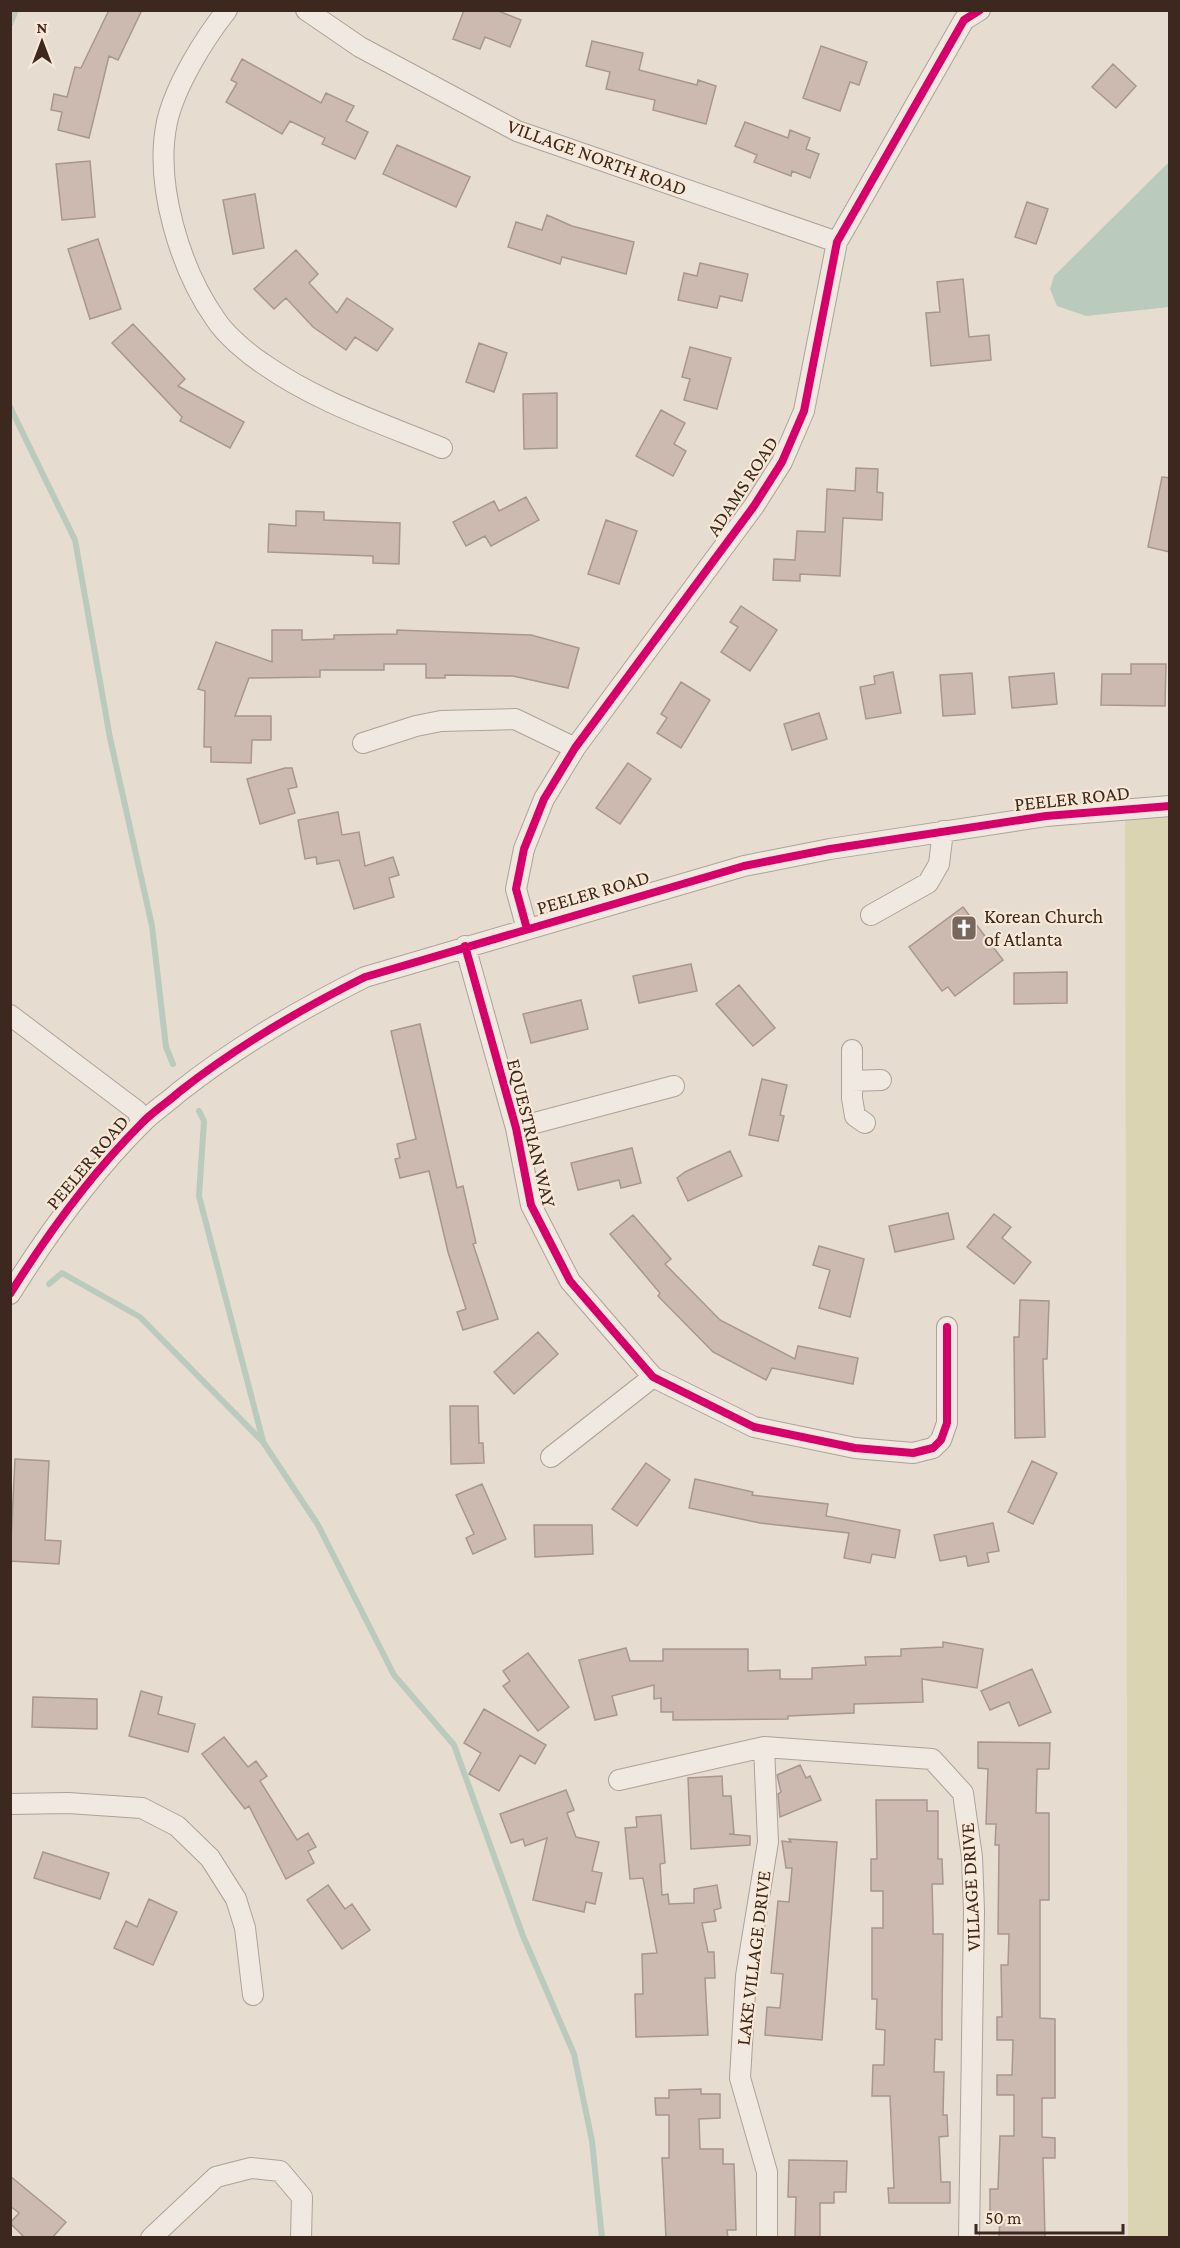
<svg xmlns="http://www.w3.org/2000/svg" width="1180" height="2248" viewBox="0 0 1180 2248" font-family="'Crimson Pro',serif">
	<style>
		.green { fill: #dad4b2 }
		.water { fill: #bacbbe }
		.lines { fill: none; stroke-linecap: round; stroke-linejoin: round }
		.stream { stroke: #bacbbe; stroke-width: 6 }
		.building { fill: #ccbab0; stroke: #a8978e; stroke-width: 1.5 }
		.minor-casing { stroke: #ada298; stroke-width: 22 }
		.minor { stroke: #efe9e2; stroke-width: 20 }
		.cycleway-casing { stroke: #f8e8d6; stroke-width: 11 }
		.cycleway { stroke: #d6006c; stroke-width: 8 }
		.labels { text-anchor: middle; stroke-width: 4.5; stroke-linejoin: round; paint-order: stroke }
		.street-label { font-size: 20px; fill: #3d281f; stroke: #f8e8d6 }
		.poi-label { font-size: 20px; fill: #3d281f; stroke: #f8e8d6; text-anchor: start }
	</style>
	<rect width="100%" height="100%" fill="#e7dcd0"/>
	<path class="green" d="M 1169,811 L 1169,2238 L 1128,2237 L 1125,814 Z"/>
	<path class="water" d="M 1169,162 L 1169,307 L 1086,316 L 1057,306 L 1050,289 L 1054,276 Z"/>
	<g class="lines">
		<path class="stream" d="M 10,24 L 16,10
			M 10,407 L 75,540 L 110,738 L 152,926 L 166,1047 L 173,1064
			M 199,1111 L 204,1121 L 199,1196 L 263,1441
			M 49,1284 L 62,1273 L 140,1317 L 263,1442 L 318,1525 L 394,1675 L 454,1745 L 523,1936 L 574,2054 L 592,2141 L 602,2238"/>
	</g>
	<path class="building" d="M 109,10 L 142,10 L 118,60 L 109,56 L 89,138 L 58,130 L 62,112 L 51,110 L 54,94 L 67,97 L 75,67 L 81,68 Z
		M 464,10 L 496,10 L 521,20 L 510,47 L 485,37 L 480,49 L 453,39 Z
		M 592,41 L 643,53 L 639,70 L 697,85 L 698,80 L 716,86 L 706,124 L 653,110 L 655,100 L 606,89 L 610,72 L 586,66 Z
		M 821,46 L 867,62 L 859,85 L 850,82 L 840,111 L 803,98 Z
		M 242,59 L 321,103 L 326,93 L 354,106 L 346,121 L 368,132 L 355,159 L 322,144 L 325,138 L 290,121 L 282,134 L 226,102 L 237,83 L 231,80 Z
		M 1113,64 L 1136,86 L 1116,108 L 1092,87 Z
		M 745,122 L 788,138 L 790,130 L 810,138 L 806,149 L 819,154 L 810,178 L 792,171 L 791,176 L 754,162 L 757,155 L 735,146 Z
		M 397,145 L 470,177 L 456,207 L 383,174 Z
		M 90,161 L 95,217 L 62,220 L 56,164 Z
		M 255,194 L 264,248 L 233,254 L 223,200 Z
		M 1027,202 L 1048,209 L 1036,244 L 1015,237 Z
		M 547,215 L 572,226 L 634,242 L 626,274 L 562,257 L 560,264 L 508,247 L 516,222 L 542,230 Z
		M 98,239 L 121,309 L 90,319 L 68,249 Z
		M 296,250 L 318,274 L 309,283 L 337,313 L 347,298 L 393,329 L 377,351 L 355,337 L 346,350 L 313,327 L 286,298 L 274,309 L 254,289 Z
		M 700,263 L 748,274 L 742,301 L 720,296 L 717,308 L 678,300 L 684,273 L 697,276 Z
		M 963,279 L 969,337 L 989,335 L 991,360 L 931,366 L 926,313 L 940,312 L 937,282 Z
		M 133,324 L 185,379 L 178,386 L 244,422 L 230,448 L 180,421 L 182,417 L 112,343 Z
		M 479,343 L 507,353 L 494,392 L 466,382 Z
		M 690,347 L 731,358 L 717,409 L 684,400 L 690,379 L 682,377 Z
		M 557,393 L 557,448 L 524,449 L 523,394 Z
		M 661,410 L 685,423 L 674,444 L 686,451 L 673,476 L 636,456 Z
		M 856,468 L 878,469 L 877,492 L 883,493 L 882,520 L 843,518 L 840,576 L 800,574 L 800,581 L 773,580 L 774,559 L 795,560 L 797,531 L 825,532 L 827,489 L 855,491 Z
		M 1162,477 L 1170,478 L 1170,552 L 1148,547 Z
		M 526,497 L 539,520 L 491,546 L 485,536 L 466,546 L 453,522 L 494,501 L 499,511 Z
		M 296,511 L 324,512 L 324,520 L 400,523 L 399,564 L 373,563 L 373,556 L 268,552 L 269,524 L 296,526 Z
		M 606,520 L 637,531 L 619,584 L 588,574 Z
		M 741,606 L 777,630 L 750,671 L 721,652 L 738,627 L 730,622 Z
		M 272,630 L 302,630 L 302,640 L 334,639 L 334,635 L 397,634 L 397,630 L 531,635 L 579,648 L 568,688 L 513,676 L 445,675 L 445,678 L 426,678 L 426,664 L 384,664 L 384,670 L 320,670 L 320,677 L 249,678 L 235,716 L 271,716 L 271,740 L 252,740 L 251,763 L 211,762 L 211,747 L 204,747 L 205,691 L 198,689 L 216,642 L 272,662 Z
		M 1131,664 L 1166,664 L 1165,706 L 1101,705 L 1102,674 L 1131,674 Z
		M 893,672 L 901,713 L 866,719 L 860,687 L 875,684 L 874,676 Z
		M 972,673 L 975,714 L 943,716 L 940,675 Z
		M 1054,673 L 1057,704 L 1012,708 L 1009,677 Z
		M 681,682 L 710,700 L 681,748 L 657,733 L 667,718 L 661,714 Z
		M 819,713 L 827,739 L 792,750 L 784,724 Z
		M 628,763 L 651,779 L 620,824 L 596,808 Z
		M 285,768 L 292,768 L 297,787 L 288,789 L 295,813 L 260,824 L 247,779 Z
		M 338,812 L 342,835 L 359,832 L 365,866 L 393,857 L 399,875 L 389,878 L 394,897 L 354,909 L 339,860 L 317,864 L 316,857 L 305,859 L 298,820 Z
		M 963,907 L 1003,960 L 955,996 L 948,987 L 942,991 L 909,947 Z
		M 691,964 L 697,991 L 639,1003 L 633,976 Z
		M 1067,972 L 1067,1003 L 1014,1004 L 1014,973 Z
		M 739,985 L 775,1028 L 753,1046 L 716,1004 Z
		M 581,1000 L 588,1029 L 531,1043 L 523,1014 Z
		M 420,1024 L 457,1188 L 463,1186 L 476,1243 L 473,1244 L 498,1319 L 463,1330 L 457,1312 L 466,1309 L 448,1252 L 429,1171 L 400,1178 L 395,1159 L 400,1158 L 397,1144 L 416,1139 L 391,1031 Z
		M 762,1079 L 787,1085 L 780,1115 L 784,1116 L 778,1141 L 749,1135 Z
		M 632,1148 L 641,1183 L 621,1188 L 619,1180 L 578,1190 L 571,1163 Z
		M 730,1151 L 742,1176 L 688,1201 L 677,1178 L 685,1172 Z
		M 948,1213 L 954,1239 L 895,1252 L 889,1226 Z
		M 994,1214 L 1011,1227 L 1002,1238 L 1031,1262 L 1014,1284 L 967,1247 Z
		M 633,1215 L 671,1259 L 665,1264 L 720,1320 L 795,1359 L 798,1346 L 858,1358 L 853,1384 L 772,1368 L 766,1380 L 713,1352 L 658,1296 L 660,1293 L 610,1234 Z
		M 819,1246 L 864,1259 L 850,1317 L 819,1308 L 830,1270 L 813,1265 Z
		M 1020,1300 L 1049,1301 L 1047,1359 L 1043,1359 L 1045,1437 L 1015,1438 L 1014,1337 L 1019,1337 Z
		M 538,1332 L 558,1354 L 514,1394 L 494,1372 Z
		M 450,1406 L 478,1406 L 479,1443 L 483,1443 L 484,1463 L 451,1464 Z
		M 15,1459 L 49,1461 L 45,1540 L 61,1541 L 59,1564 L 10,1561 Z
		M 1032,1461 L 1057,1473 L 1033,1524 L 1008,1512 Z
		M 646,1463 L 670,1480 L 637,1526 L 612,1509 Z
		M 695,1479 L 753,1492 L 752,1495 L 828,1504 L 826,1516 L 900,1530 L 895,1558 L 872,1554 L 870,1563 L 844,1558 L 849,1533 L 760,1523 L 689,1508 Z
		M 482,1484 L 506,1539 L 473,1554 L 466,1538 L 474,1534 L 456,1495 Z
		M 993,1523 L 999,1551 L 987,1553 L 989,1562 L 968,1566 L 966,1556 L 940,1561 L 934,1535 Z
		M 534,1525 L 592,1525 L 593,1554 L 535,1557 Z
		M 943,1642 L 983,1649 L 977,1688 L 922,1679 L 923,1702 L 854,1704 L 854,1713 L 788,1716 L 788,1719 L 673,1720 L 673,1712 L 661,1712 L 661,1698 L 654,1699 L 654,1685 L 612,1696 L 617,1715 L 595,1720 L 579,1660 L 626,1648 L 630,1661 L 663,1661 L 663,1649 L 748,1649 L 748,1671 L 780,1670 L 780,1679 L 812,1679 L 812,1668 L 866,1665 L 865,1657 L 901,1656 L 901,1649 L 943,1647 Z
		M 528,1653 L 569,1707 L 538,1731 L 503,1686 L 510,1681 L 503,1671 Z
		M 1032,1669 L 1051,1712 L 1019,1726 L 1009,1702 L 990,1710 L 981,1691 Z
		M 141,1691 L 162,1697 L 158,1714 L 195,1724 L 188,1752 L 129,1736 Z
		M 33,1697 L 97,1699 L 97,1729 L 32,1727 Z
		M 484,1709 L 546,1745 L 535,1764 L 520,1755 L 499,1791 L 469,1774 L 481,1753 L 464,1743 Z
		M 224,1737 L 248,1767 L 256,1761 L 267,1776 L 260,1781 L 297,1840 L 308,1833 L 316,1847 L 308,1851 L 314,1863 L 286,1879 L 249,1806 L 245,1809 L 202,1754 Z
		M 978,1742 L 1050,1743 L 1049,1769 L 1037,1769 L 1036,1813 L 1049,1813 L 1049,1900 L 1040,1900 L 1040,2018 L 1055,2019 L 1055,2098 L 1042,2098 L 1042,2137 L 1055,2138 L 1055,2158 L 1043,2158 L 1045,2238 L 999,2238 L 1000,2218 L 990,2218 L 990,2189 L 998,2189 L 1000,2136 L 1014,2136 L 1014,2095 L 997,2095 L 997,2075 L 1012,2075 L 1013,2040 L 997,2040 L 997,2017 L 1002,2017 L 1001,1965 L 1008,1965 L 1009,1934 L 998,1934 L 999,1845 L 995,1845 L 996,1824 L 986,1824 L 988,1769 L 978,1768 Z
		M 800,1765 L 806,1778 L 810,1776 L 821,1800 L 780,1817 L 778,1794 L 781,1792 L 777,1775 Z
		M 722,1776 L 723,1796 L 731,1796 L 734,1834 L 729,1834 L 750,1836 L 750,1845 L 691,1849 L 688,1778 Z
		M 566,1790 L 574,1810 L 567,1813 L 576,1837 L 599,1842 L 592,1871 L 602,1873 L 595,1904 L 586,1902 L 584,1912 L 533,1900 L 547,1838 L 525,1846 L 523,1839 L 511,1843 L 500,1814 Z
		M 876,1800 L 927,1800 L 927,1811 L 938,1811 L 938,1859 L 942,1859 L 943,1884 L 932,1884 L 933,1919 L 933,1934 L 943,1934 L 942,2015 L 942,2040 L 935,2039 L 934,2072 L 944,2072 L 943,2115 L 947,2115 L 948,2136 L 939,2137 L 941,2182 L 950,2182 L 950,2203 L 889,2203 L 888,2188 L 894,2188 L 890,2096 L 872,2096 L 873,2065 L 884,2065 L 885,2030 L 876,2029 L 877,1999 L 872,1999 L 872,1928 L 883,1928 L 883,1891 L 871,1891 L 871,1859 L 877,1859 Z
		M 661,1815 L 665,1863 L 660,1864 L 662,1895 L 668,1894 L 669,1904 L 694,1903 L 694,1889 L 717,1885 L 721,1908 L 714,1910 L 716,1921 L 702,1923 L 708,1952 L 714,1952 L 715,1978 L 705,1978 L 708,2035 L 636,2037 L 635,1994 L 643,1994 L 642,1954 L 657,1953 L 643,1878 L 630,1879 L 625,1828 L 637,1827 L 636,1817 Z
		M 789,1839 L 837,1842 L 822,2040 L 765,2035 L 767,2007 L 780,2008 L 783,1974 L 771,1973 L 778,1901 L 789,1902 L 792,1868 L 786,1868 L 782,1841 L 791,1842 Z
		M 43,1852 L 109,1873 L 100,1899 L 34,1878 Z
		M 328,1885 L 345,1909 L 352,1904 L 370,1930 L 342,1949 L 307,1900 Z
		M 149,1899 L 177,1912 L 153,1965 L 114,1948 L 126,1921 L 137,1927 Z
		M 701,2089 L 701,2094 L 720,2094 L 720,2118 L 699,2119 L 700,2149 L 723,2149 L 723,2164 L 734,2164 L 736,2230 L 727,2230 L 728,2238 L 666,2238 L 662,2158 L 669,2158 L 669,2115 L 656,2115 L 655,2098 L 669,2098 L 669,2090 Z
		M 789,2160 L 847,2161 L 846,2192 L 834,2192 L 834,2203 L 820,2203 L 820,2238 L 795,2238 L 796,2197 L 788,2197 Z
		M 10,2176 L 66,2222 L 52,2238 L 25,2238 L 10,2223 L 19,2213 L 10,2206 Z"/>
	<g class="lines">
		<defs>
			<path id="minor" d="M 227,10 C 204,39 175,86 167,122 C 154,184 180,269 216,320 C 226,335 247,353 262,363 C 317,402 381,423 442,448
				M 306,10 L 360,47 L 517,131 L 837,242
				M 363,743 L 416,726 L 441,721 L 515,719 L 575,748
				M 871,915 L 928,883 L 939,864 L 943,831
				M 527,929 L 516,889 L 524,849 L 544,799 L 575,748 L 754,506 L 782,462 L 804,411 L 837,242 L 964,20 L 980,10
				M 465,946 L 516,1128 L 531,1205 L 570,1281 L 653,1377 L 754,1427 L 855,1448 L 913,1453 L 933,1448 L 941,1440 L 947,1423 L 947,1327
				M 10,1015 L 137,1111 L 142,1123
				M 852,1050 L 852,1098 L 855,1116 L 865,1123
				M 852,1081 L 881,1080
				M 516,1128 L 674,1086
				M 10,1294 C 48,1233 90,1175 141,1124 C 152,1112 167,1103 179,1092 C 237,1046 299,1010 365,977 L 744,866 L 830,849 L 1046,816 L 1170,806
				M 551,1457 L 653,1377
				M 764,1747 L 768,1842 L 746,1976 L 740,2078 L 767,2172 L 767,2238
				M 619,1780 L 764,1747 L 932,1759 L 963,1793 L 972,1857 L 974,1911 L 969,2238
				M 10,1804 L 68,1803 L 142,1808 L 177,1826 L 210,1858 L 236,1899 L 245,1928 L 253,1995
				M 151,2238 L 216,2177 L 251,2168 L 280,2171 L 302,2197 L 301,2238"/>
		</defs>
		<use href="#minor" class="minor-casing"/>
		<use href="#minor" class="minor"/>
		<defs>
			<path id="cycleway" d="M 527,929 L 516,889 L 524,849 L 544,799 L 575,748 L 754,506 L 782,462 L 804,411 L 837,242 L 964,20 L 980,10
				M 465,946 L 516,1128 L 531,1205 L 570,1281 L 653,1377 L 754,1427 L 855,1448 L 913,1453 L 933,1448 L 941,1440 L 947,1423 L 947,1327
				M 10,1294 C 48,1233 90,1175 141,1124 C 152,1112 167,1103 179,1092 C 237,1046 299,1010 365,977 L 744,866 L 830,849 L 1046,816 L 1170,806"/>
		</defs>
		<use href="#cycleway" class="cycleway-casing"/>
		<use href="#cycleway" class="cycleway"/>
	</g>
	<defs>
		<symbol id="church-square" viewBox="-11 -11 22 22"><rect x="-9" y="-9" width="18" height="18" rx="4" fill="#78675d" stroke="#f8e8d6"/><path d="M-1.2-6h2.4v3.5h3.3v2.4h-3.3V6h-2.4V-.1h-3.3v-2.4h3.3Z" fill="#fff"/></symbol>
	</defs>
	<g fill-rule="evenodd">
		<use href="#church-square" x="949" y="913" width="30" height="30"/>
	</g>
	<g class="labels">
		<g class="street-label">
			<text transform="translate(597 157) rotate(20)" y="7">VILLAGE NORTH ROAD</text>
			<text transform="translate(742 486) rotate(-57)" y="7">ADAMS ROAD</text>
			<text transform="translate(1072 798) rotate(-6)" y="7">PEELER ROAD</text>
			<text transform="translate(593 892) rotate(-16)" y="7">PEELER ROAD</text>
			<text transform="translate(532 1133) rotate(76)" y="7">EQUESTRIAN WAY</text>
			<text transform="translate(87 1162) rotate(-50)" y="7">PEELER ROAD</text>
			<text transform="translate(970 1887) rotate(-93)" y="7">VILLAGE DRIVE</text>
			<text transform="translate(753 1958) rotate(-83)" y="7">LAKE VILLAGE DRIVE</text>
		</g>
		<g class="poi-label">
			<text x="984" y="923">Korean Church<tspan x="984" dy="23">of Atlanta</tspan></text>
		</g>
	</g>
	<rect width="1180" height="2248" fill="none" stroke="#3d281f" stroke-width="24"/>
	<g transform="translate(42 42)" stroke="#f8e8d6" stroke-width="4.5" paint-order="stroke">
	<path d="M0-4.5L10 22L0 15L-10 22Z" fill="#3d281f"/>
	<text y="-9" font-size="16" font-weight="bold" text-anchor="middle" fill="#3d281f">N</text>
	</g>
	<path d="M976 2224v9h147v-9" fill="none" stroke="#3d281f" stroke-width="3"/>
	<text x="985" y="2224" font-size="18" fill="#3d281f" stroke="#f8e8d6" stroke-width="4.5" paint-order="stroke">50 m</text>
</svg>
